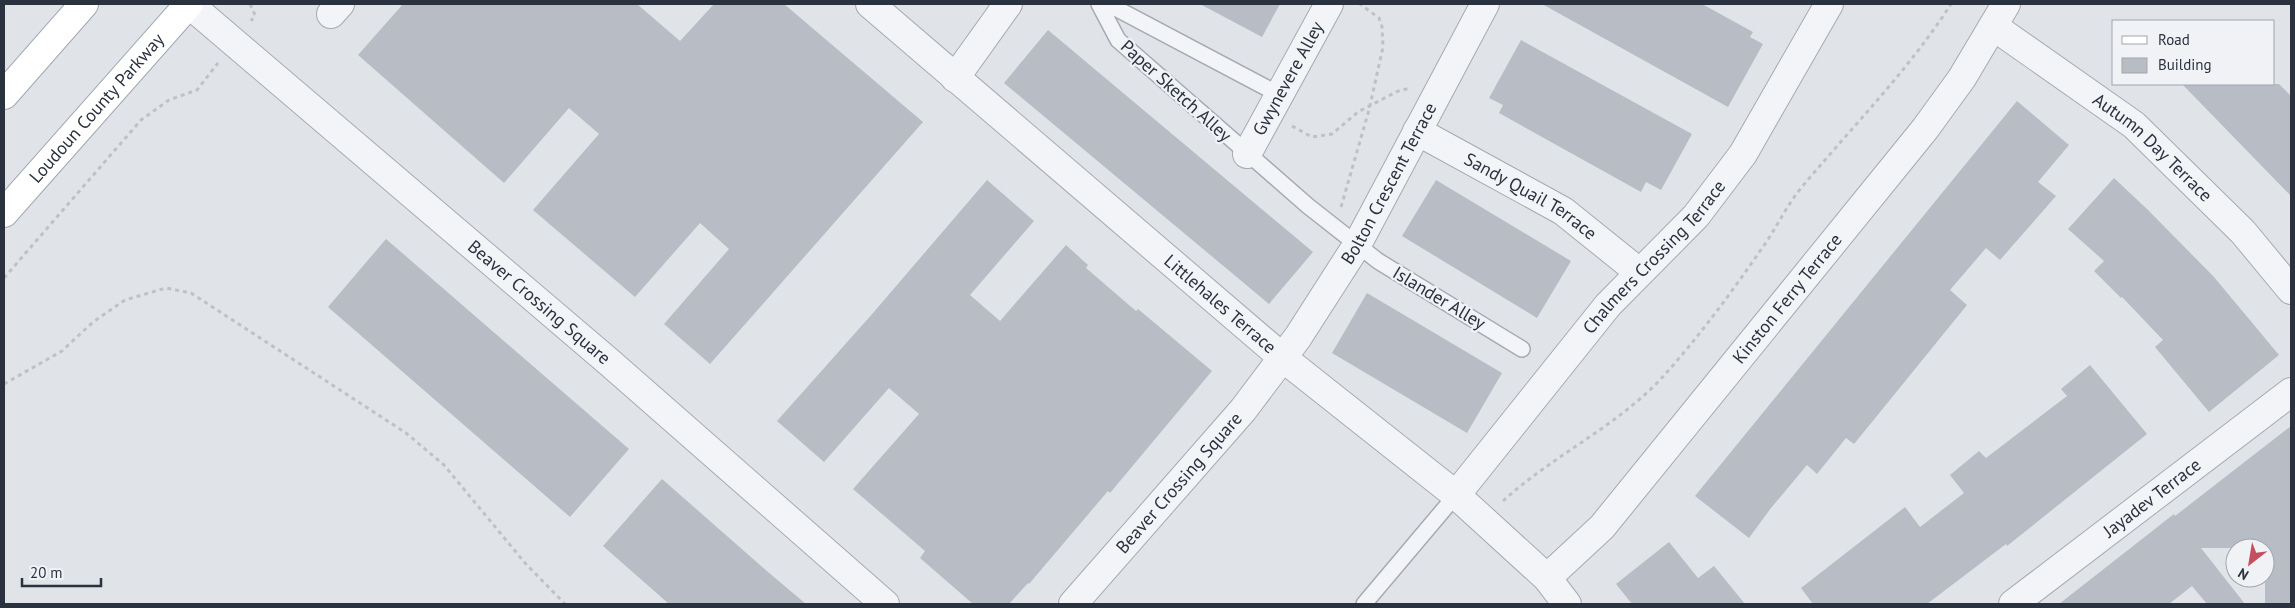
<svg xmlns="http://www.w3.org/2000/svg" width="2295" height="608" viewBox="0 0 2295 608" font-family="'PT Sans',sans-serif">
	<style>
		.building { fill: #b8bdc5 }
		.lines { fill: none; stroke-linecap: round; stroke-linejoin: round }
		.service-casing { stroke: #a6aab2; stroke-width: 18 }
		.minor-casing { stroke: #a6aab2; stroke-width: 30 }
		.primary-casing { stroke: #a1a8b3; stroke-width: 30 }
		.path { stroke: #bfc1c7; stroke-width: 3; stroke-dasharray: 4 4; stroke-linecap: butt }
		.service { stroke: #f3f4f7; stroke-width: 15 }
		.minor { stroke: #f3f4f7; stroke-width: 28 }
		.primary { stroke: #fff; stroke-width: 28 }
		.labels { text-anchor: middle; stroke-width: 4.5; stroke-linejoin: round; paint-order: stroke }
		.street-label { font-size: 18px; fill: #2a313f; stroke: #f0f2f6 }
	</style>
	<rect width="100%" height="100%" fill="#e0e3e8"/>
	<path class="building" d="M 403,4 L 637,4 L 680,41 L 714,4 L 784,4 L 923,122 L 710,364 L 664,324 L 729,249 L 700,223 L 635,297 L 533,210 L 599,134 L 569,108 L 504,183 L 358,55 Z
		M 1200,4 L 1280,4 L 1262,37 Z
		M 1542,4 L 1702,4 L 1753,32 L 1750,37 L 1763,44 L 1728,107 Z
		M 1048,30 L 1313,252 L 1269,304 L 1004,83 Z
		M 1521,40 L 1692,134 L 1661,190 L 1646,182 L 1641,192 L 1499,113 L 1503,105 L 1489,98 Z
		M 2182,84 L 2279,84 L 2291,96 L 2291,196 Z
		M 2017,101 L 2069,145 L 2038,182 L 2056,196 L 2000,260 L 1986,248 L 1950,290 L 1967,305 L 1872,422 L 1854,444 L 1846,438 L 1817,474 L 1807,465 L 1771,508 L 1749,538 L 1695,496 Z
		M 2114,178 L 2148,210 L 2214,277 L 2279,355 L 2209,412 L 2155,347 L 2163,340 L 2122,297 L 2121,298 L 2094,271 L 2104,261 L 2068,229 Z
		M 987,180 L 1034,221 L 970,295 L 1000,321 L 1066,245 L 1088,265 L 1086,268 L 1136,311 L 1138,309 L 1212,371 L 1110,493 L 1108,491 L 1029,584 L 1028,583 L 1009,604 L 973,604 L 920,558 L 925,551 L 853,489 L 919,414 L 889,388 L 824,462 L 777,421 L 873,313 Z
		M 1436,180 L 1571,261 L 1537,318 L 1402,236 Z
		M 386,239 L 629,449 L 570,517 L 328,307 Z
		M 1367,293 L 1502,373 L 1467,433 L 1332,353 Z
		M 2090,365 L 2147,434 L 2007,546 L 2006,544 L 1927,604 L 1813,604 L 1801,588 L 1905,507 L 1920,527 L 1964,493 L 1950,475 L 1979,451 L 1986,458 L 2067,396 L 2061,389 Z
		M 2291,426 L 2291,604 L 2265,604 L 2265,548 L 2201,548 L 2245,604 L 2207,604 L 2192,586 L 2169,604 L 2059,604 L 2174,514 L 2175,516 Z
		M 662,479 L 768,572 L 806,604 L 669,604 L 603,546 Z
		M 1669,542 L 1698,578 L 1714,566 L 1745,604 L 1632,604 L 1616,584 Z"/>
	<g class="lines">
		<defs>
			<path id="service" d="M 1099,4 L 1118,40 L 1308,206 L 1378,261 L 1522,349
				M 1108,4 L 1280,95
				M 1364,604 L 1456,495"/>
			<g id="minor">
				<path id="s1" d="M 189,4 L 609,362 L 885,604"/>
				<path id="s2" d="M 870,4 L 1283,358 L 1456,495 L 1547,578 L 1567,604"/>
				<path d="M 331,14 L 340,4"/>
				<path id="s3" d="M 1993,26 L 2134,125 L 2243,232 L 2291,290"/>
				<path d="M 955,78 L 1008,4"/>
				<path id="s4" d="M 1417,131 L 1563,211 L 1639,272"/>
				<path id="s5" d="M 1247,154 L 1329,4"/>
				<path id="s6" d="M 1456,495 L 1608,305 L 1696,216 L 1743,154 L 1829,4"/>
				<path id="s7" d="M 1547,578 L 1602,527 L 1925,129 L 1962,78 L 2006,4"/>
				<path id="s8" d="M 1073,604 L 1243,410 L 1298,337 L 1357,245 L 1485,4"/>
				<path id="s9" d="M 2013,604 L 2291,392"/>
			</g>
			<g id="primary">
				<path d="M 4,95 L 84,4"/>
				<path id="s10" d="M 4,213 L 189,4"/>
			</g>
		</defs>
		<use href="#service" class="service-casing"/>
		<use href="#minor" class="minor-casing"/>
		<use href="#primary" class="primary-casing"/>
		<path class="path" d="M 250,4 L 255,15 L 251,21
			M 1292,126 L 1312,137 L 1332,134 L 1358,112 L 1398,91 L 1411,88
			M 1341,207 L 1369,110 L 1383,47 L 1382,27 L 1379,18 L 1360,4
			M 4,278 L 141,120 L 169,100 L 197,90 L 218,63
			M 4,384 L 62,351 L 93,322 L 125,300 L 166,288 L 191,293 L 406,433 L 444,465 L 525,563 L 565,604
			M 1503,501 C 1551,457 1612,429 1658,382 C 1695,342 1729,296 1760,251 C 1775,231 1785,208 1801,188 C 1852,127 1908,71 1951,4"/>
		<use href="#service" class="service"/>
		<use href="#minor" class="minor"/>
		<use href="#primary" class="primary"/>
	</g>
	<g class="labels">
		<g class="street-label">
			<text dy="6" stroke="none"><textPath href="#s5" startOffset="86">Gwynevere Alley</textPath></text>
			<text transform="translate(1176 91) rotate(42)" y="6">Paper Sketch Alley</text>
			<text dy="6" stroke="none"><textPath href="#s10" startOffset="140">Loudoun County Parkway</textPath></text>
			<text dy="6" stroke="none"><textPath href="#s3" startOffset="201">Autumn Day Terrace</textPath></text>
			<text dy="6" stroke="none"><textPath href="#s8" startOffset="528">Bolton Crescent Terrace</textPath></text>
			<text dy="6" stroke="none"><textPath href="#s4" startOffset="131">Sandy Quail Terrace</textPath></text>
			<text dy="6" stroke="none"><textPath href="#s6" startOffset="310">Chalmers Crossing Terrace</textPath></text>
			<text transform="translate(1439 298) rotate(31)" y="6">Islander Alley</text>
			<text dy="6" stroke="none"><textPath href="#s7" startOffset="369">Kinston Ferry Terrace</textPath></text>
			<text dy="6" stroke="none"><textPath href="#s1" startOffset="460">Beaver Crossing Square</textPath></text>
			<text dy="6" stroke="none"><textPath href="#s2" startOffset="461">Littlehales Terrace</textPath></text>
			<text dy="6" stroke="none"><textPath href="#s8" startOffset="161">Beaver Crossing Square</textPath></text>
			<text dy="6" stroke="none"><textPath href="#s9" startOffset="175">Jayadev Terrace</textPath></text>
		</g>
	</g>
	<rect width="2295" height="608" fill="none" stroke="#2a313f" stroke-width="10"/>
	<rect x="2112" y="20" width="162" height="65" fill="#f0f2f6" stroke="#a1a5ad"/>
	<rect x="2122" y="36" width="25" height="8" fill="#ffffff" stroke="#a1a5ad"/>
	<text x="2158" y="45" font-size="15" fill="#2a313f">Road</text>
	<rect x="2122" y="58" width="25" height="15" fill="#b8bdc5" stroke="#a1a5ad"/>
	<text x="2158" y="70" font-size="15" fill="#2a313f">Building</text>
	<g transform="translate(2250 563) rotate(211)"><circle r="24" fill="#f0f2f6" stroke="#a1a5ad"/>
	<path d="M0-4L9 19L0 12L-9 19Z" fill="#c54e5f"/>
	<text y="-8" font-size="14" font-weight="bold" text-anchor="middle" fill="#2a313f">N</text>
	</g>
	<path d="M22 578v8h79v-8" fill="none" stroke="#2a313f" stroke-width="2.5"/>
	<text x="30" y="578" font-size="15" fill="#2a313f" stroke="#f0f2f6" stroke-width="4" paint-order="stroke">20 m</text>
</svg>
